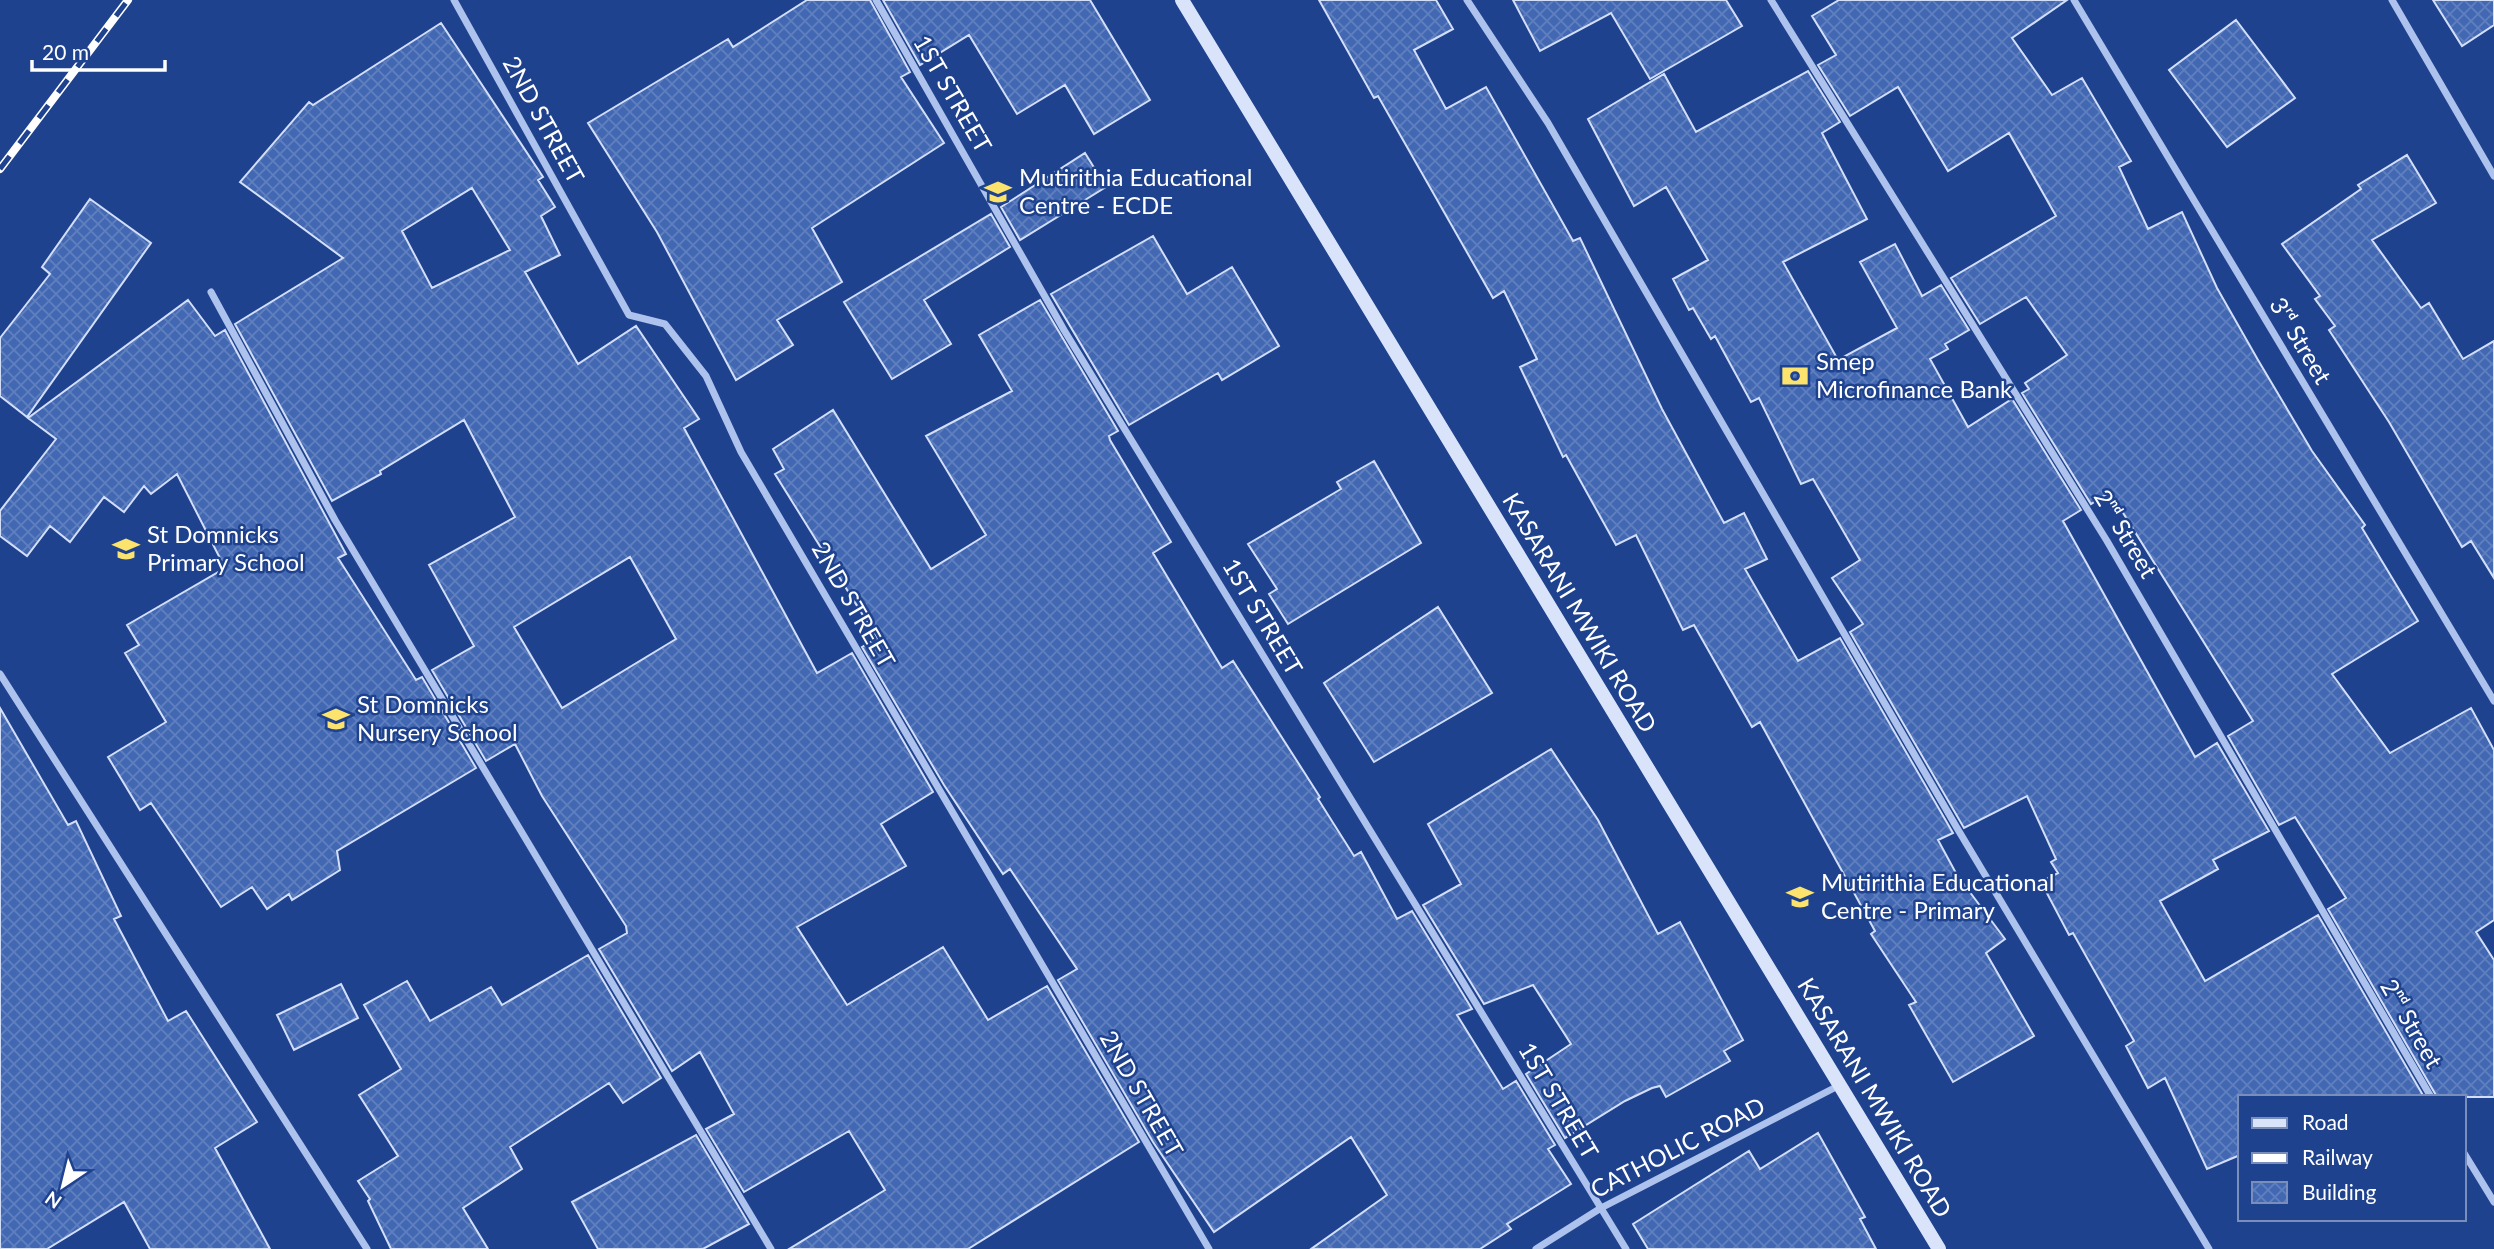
<svg xmlns="http://www.w3.org/2000/svg" width="2494" height="1249" viewBox="0 0 2494 1249" font-family="Lato,sans-serif">
	<style>
		.building { fill: url(#building-cross-hatch); stroke: #d3dff9; stroke-width: 2; fill-rule: evenodd }
		.lines { fill: none; stroke-linecap: round; stroke-linejoin: round }
		.street { stroke: #adc2ed; stroke-width: 7 }
		.secondary { stroke: #d9e3f9; stroke-width: 14 }
		.rail-casing { stroke: #fff; stroke-width: 8 }
		.rail { stroke: #1f428e; stroke-width: 5; stroke-dasharray: 16; stroke-linecap: butt }
		.labels { text-anchor: middle; stroke-width: 5; stroke-linejoin: round; paint-order: stroke }
		.street-label { font-size: 24px; fill: #fff; stroke: #1f428e }
		.poi-label { font-size: 24px; fill: #fff; stroke: #1f428e; text-anchor: start }
	</style>
	<defs>
		<pattern id="building-cross-hatch" width="8" height="8" patternUnits="userSpaceOnUse" patternTransform="scale(1.75)"><rect width="8" height="8" fill="#4368b3"/><path d="M0 0l8 8M0 8l8-8" fill="none" stroke="#5f7fbe"/></pattern>
	</defs>
	<rect width="100%" height="100%" fill="#1f428e"/>
	<path class="building" d="M 807,0 L 870,0 L 910,72 L 901,77 L 944,143 L 812,228 L 842,282 L 777,320 L 793,345 L 736,380 L 657,232 L 588,123 L 728,39 L 733,47 Z
		M 883,0 L 1090,0 L 1150,100 L 1094,134 L 1065,85 L 1017,114 L 969,35 L 920,65 Z
		M 1319,0 L 1436,0 L 1453,29 L 1414,50 L 1446,109 L 1486,87 L 1573,241 L 1580,238 L 1662,409 L 1724,523 L 1744,513 L 1767,559 L 1745,569 L 1798,661 L 1840,638 L 1953,833 L 1938,840 L 1957,875 L 2005,939 L 1986,953 L 2034,1036 L 1953,1082 L 1909,1005 L 1916,1002 L 1871,934 L 1875,931 L 1760,722 L 1752,727 L 1694,625 L 1683,630 L 1636,535 L 1616,545 L 1566,455 L 1563,457 L 1520,367 L 1537,359 L 1504,291 L 1493,298 L 1378,96 L 1374,98 Z
		M 1513,0 L 1726,0 L 1742,26 L 1650,79 L 1611,13 L 1540,51 Z
		M 1839,0 L 2067,0 L 2012,38 L 2052,95 L 2082,78 L 2131,161 L 2119,167 L 2148,229 L 2182,212 L 2217,288 L 2258,360 L 2312,451 L 2365,525 L 2362,528 L 2418,621 L 2332,674 L 2390,753 L 2471,708 L 2494,750 L 2494,920 L 2476,932 L 2494,960 L 2494,1097 L 2437,1097 L 2328,909 L 2346,898 L 2295,817 L 2279,825 L 2228,736 L 2253,721 L 2110,492 L 2091,504 L 2022,393 L 2029,389 L 2025,383 L 2067,355 L 2026,297 L 1980,324 L 1951,278 L 2056,216 L 2009,133 L 1948,171 L 1898,87 L 1850,116 L 1818,65 L 1836,55 L 1812,16 Z
		M 2433,0 L 2494,0 L 2494,25 L 2462,46 Z
		M 2236,20 L 2295,98 L 2227,147 L 2169,70 Z
		M 441,23 L 543,177 L 538,180 L 555,207 L 541,216 L 560,255 L 525,272 L 578,364 L 636,326 L 699,419 L 684,428 L 817,673 L 852,653 L 933,792 L 881,824 L 906,866 L 797,927 L 847,1005 L 943,947 L 988,1020 L 1047,986 L 1139,1142 L 968,1249 L 789,1249 L 885,1190 L 849,1131 L 744,1192 L 706,1129 L 734,1114 L 700,1052 L 672,1071 L 599,949 L 627,933 L 626,926 L 542,796 L 515,744 L 486,761 L 432,670 L 474,646 L 429,565 L 515,517 L 464,420 L 380,471 L 381,474 L 332,501 L 235,324 L 343,258 L 240,182 L 309,102 L 313,105 ZM 472,188 L 510,250 L 432,288 L 402,231 ZM 630,557 L 676,639 L 562,708 L 514,627 Z
		M 1808,71 L 1840,122 L 1822,133 L 1867,219 L 1783,262 L 1838,360 L 1897,328 L 1860,262 L 1895,244 L 1922,296 L 1941,285 L 1969,330 L 1945,344 L 1948,349 L 1930,359 L 1968,427 L 2012,399 L 2081,510 L 2063,521 L 2195,757 L 2217,743 L 2269,831 L 2213,860 L 2218,869 L 2160,901 L 2205,981 L 2318,915 L 2424,1097 L 2240,1097 L 2240,1155 L 2207,1169 L 2165,1078 L 2148,1088 L 2126,1046 L 2134,1041 L 2073,933 L 2069,935 L 2041,882 L 2058,873 L 2051,862 L 2056,859 L 2027,796 L 1964,828 L 1850,632 L 1863,624 L 1832,578 L 1860,560 L 1813,479 L 1801,484 L 1759,398 L 1751,402 L 1715,336 L 1711,339 L 1693,308 L 1689,310 L 1673,279 L 1708,260 L 1666,187 L 1634,206 L 1588,119 L 1664,74 L 1696,132 Z
		M 1085,153 L 1106,187 L 1020,240 L 1001,207 Z
		M 2407,155 L 2436,203 L 2372,240 L 2421,308 L 2429,303 L 2463,359 L 2494,341 L 2494,578 L 2471,541 L 2462,547 L 2389,422 L 2329,330 L 2335,326 L 2315,299 L 2320,296 L 2282,244 L 2361,189 L 2358,185 Z
		M 90,199 L 151,243 L 27,417 L 0,396 L 0,338 L 50,274 L 42,267 Z
		M 991,214 L 1010,247 L 924,300 L 951,344 L 892,379 L 844,302 Z
		M 1153,236 L 1187,294 L 1232,267 L 1279,346 L 1222,380 L 1218,373 L 1129,425 L 1051,294 Z
		M 188,300 L 215,336 L 225,330 L 346,554 L 338,558 L 416,680 L 422,677 L 476,768 L 337,851 L 340,870 L 292,900 L 289,894 L 267,909 L 252,887 L 221,907 L 151,803 L 140,810 L 108,757 L 166,722 L 125,653 L 139,645 L 127,625 L 225,568 L 177,474 L 151,494 L 144,486 L 124,512 L 104,497 L 70,542 L 50,526 L 27,556 L 0,536 L 0,511 L 56,439 L 28,418 Z
		M 1040,300 L 1118,431 L 1109,436 L 1110,440 L 1171,542 L 1153,553 L 1222,668 L 1233,661 L 1320,797 L 1318,799 L 1354,856 L 1361,852 L 1397,919 L 1412,911 L 1472,1009 L 1457,1015 L 1503,1089 L 1516,1081 L 1555,1145 L 1548,1149 L 1571,1184 L 1507,1224 L 1511,1229 L 1480,1249 L 1311,1249 L 1387,1195 L 1351,1137 L 1214,1232 L 1153,1142 L 1058,980 L 1077,969 L 1010,869 L 1003,874 L 944,785 L 862,647 L 877,638 L 775,474 L 784,469 L 773,449 L 833,410 L 931,569 L 986,535 L 926,436 L 1012,391 L 979,335 Z
		M 1374,461 L 1421,543 L 1288,624 L 1269,594 L 1277,589 L 1248,544 L 1341,489 L 1337,482 Z
		M 1438,607 L 1492,693 L 1374,762 L 1324,683 Z
		M 0,708 L 68,825 L 76,821 L 121,916 L 114,919 L 168,1021 L 186,1011 L 257,1122 L 215,1148 L 270,1249 L 150,1249 L 124,1202 L 47,1249 L 0,1249 Z
		M 1551,749 L 1598,820 L 1658,934 L 1680,922 L 1743,1040 L 1724,1051 L 1730,1061 L 1666,1097 L 1660,1086 L 1652,1088 L 1625,1101 L 1565,1138 L 1526,1074 L 1571,1044 L 1533,985 L 1484,1004 L 1423,905 L 1461,884 L 1428,824 Z
		M 588,955 L 661,1078 L 623,1103 L 609,1083 L 510,1147 L 522,1169 L 463,1208 L 488,1249 L 391,1249 L 368,1201 L 370,1199 L 358,1181 L 398,1156 L 359,1095 L 401,1069 L 364,1005 L 407,981 L 430,1021 L 491,987 L 502,1005 Z
		M 341,984 L 358,1018 L 294,1050 L 277,1015 Z
		M 1818,1133 L 1865,1217 L 1860,1219 L 1876,1249 L 1648,1249 L 1633,1224 L 1749,1151 L 1760,1169 Z
		M 696,1135 L 749,1224 L 703,1249 L 598,1249 L 572,1202 Z"/>
	<g class="lines">
		<path class="street" d="M 454,0 L 629,315 L 665,324 L 706,376 L 741,452 L 1209,1249
			M 876,0 L 1064,330 L 1626,1249
			M 1467,0 L 1548,123 L 1957,828 L 2209,1249
			M 1771,0 L 2107,541 L 2431,1097
			M 2074,0 L 2494,701
			M 2392,0 L 2494,176
			M 211,292 L 335,520 L 771,1249
			M 0,674 L 367,1249
			M 2464,1153 L 2494,1202
			M 1536,1249 L 1601,1208 L 1840,1085"/>
		<path class="secondary" d="M 1182,0 L 1939,1249"/>
		<defs>
			<path id="rail" d="M 0,169 L 128,0"/>
		</defs>
		<use href="#rail" class="rail-casing"/>
		<use href="#rail" class="rail"/>
	</g>
	<defs>
		<symbol id="school-bare" viewBox="-9 -9 18 18"><path d="M0-5L7-2L0 1L-7-2ZM-4 1L0 2.5L4 1V4Q0 6-4 4Z" fill="#fbe36d" stroke="#1f428e" stroke-width="2.5" paint-order="stroke"/></symbol>
		<symbol id="bank-bare" viewBox="-9 -9 18 18"><path d="M-6-4H6V4H-6ZM0-2.3a2.3 2.3 0 1 0 0 4.6a2.3 2.3 0 1 0 0-4.6Z" fill="#fbe36d" stroke="#1f428e" stroke-width="2.5" paint-order="stroke"/></symbol>
	</defs>
	<g fill-rule="evenodd">
		<use href="#school-bare" x="979" y="173" width="38" height="38"/>
		<use href="#bank-bare" x="1776" y="357" width="38" height="38"/>
		<use href="#school-bare" x="107" y="530" width="38" height="38"/>
		<use href="#school-bare" x="317" y="700" width="38" height="38"/>
		<use href="#school-bare" x="1781" y="878" width="38" height="38"/>
	</g>
	<g class="labels">
		<g class="street-label">
			<text transform="translate(952 94) rotate(60)" y="8">1ST STREET</text>
			<text transform="translate(543 120) rotate(61)" y="8">2ND STREET</text>
			<text transform="translate(2300 341) rotate(59)" y="8">3ʳᵈ Street</text>
			<text transform="translate(2125 534) rotate(59)" y="8">2ⁿᵈ Street</text>
			<text transform="translate(853 605) rotate(60)" y="8">2ND STREET</text>
			<text transform="translate(1579 613) rotate(59)" y="8">KASARANI MWIKI ROAD</text>
			<text transform="translate(1262 617) rotate(59)" y="8">1ST STREET</text>
			<text transform="translate(2411 1024) rotate(60)" y="8">2ⁿᵈ Street</text>
			<text transform="translate(1141 1094) rotate(60)" y="8">2ND STREET</text>
			<text transform="translate(1874 1098) rotate(59)" y="8">KASARANI MWIKI ROAD</text>
			<text transform="translate(1558 1101) rotate(59)" y="8">1ST STREET</text>
			<text transform="translate(1678 1148) rotate(-27)" y="8">CATHOLIC ROAD</text>
		</g>
		<g class="poi-label">
			<text x="1019" y="186">Mutirithia Educational<tspan x="1019" dy="28">Centre - ECDE</tspan></text>
			<text x="1816" y="370">Smep<tspan x="1816" dy="28">Microfinance Bank</tspan></text>
			<text x="147" y="543">St Domnicks<tspan x="147" dy="28">Primary School</tspan></text>
			<text x="357" y="713">St Domnicks<tspan x="357" dy="28">Nursery School</tspan></text>
			<text x="1821" y="891">Mutirithia Educational<tspan x="1821" dy="28">Centre - Primary</tspan></text>
		</g>
	</g>
	<rect x="2238" y="1095" width="228" height="126" fill="#1f428e" stroke="#798ebb" stroke-width="2"/>
	<rect x="2252" y="1118" width="35" height="10" fill="#d9e3f9" stroke="#798ebb" stroke-width="2"/>
	<text x="2302" y="1130" font-size="21" fill="#ffffff">Road</text>
	<rect x="2252" y="1153" width="35" height="10" fill="#ffffff" stroke="#798ebb" stroke-width="2"/>
	<text x="2302" y="1165" font-size="21" fill="#ffffff">Railway</text>
	<rect x="2252" y="1182" width="35" height="21" fill="url(#building-cross-hatch)" stroke="#798ebb" stroke-width="2"/>
	<text x="2302" y="1200" font-size="21" fill="#ffffff">Building</text>
	<g transform="translate(63 1186) rotate(215)" stroke="#1f428e" stroke-width="5" paint-order="stroke">
	<path d="M0-5L12 26L0 18L-12 26Z" fill="#ffffff"/>
	<text y="-10" font-size="19" font-weight="bold" text-anchor="middle" fill="#ffffff">N</text>
	</g>
	<path d="M32 60v10h133v-10" fill="none" stroke="#ffffff" stroke-width="3.5"/>
	<text x="42" y="60" font-size="21" fill="#ffffff" stroke="#1f428e" stroke-width="5" paint-order="stroke">20 m</text>
</svg>
